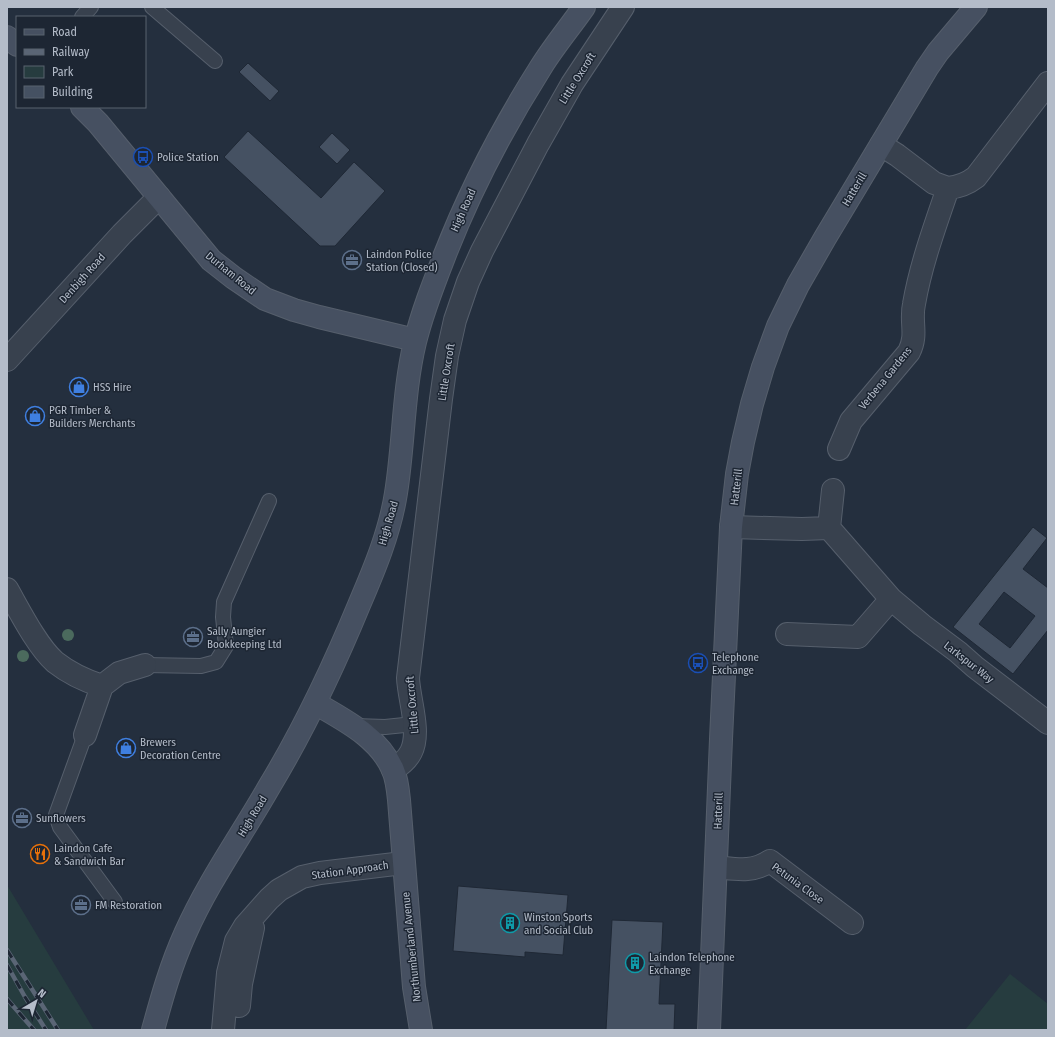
<svg xmlns="http://www.w3.org/2000/svg" width="1055" height="1037" viewBox="0 0 1055 1037" font-family="'Fira Sans Condensed',sans-serif">
	<style>
		.green { fill: #263c3f }
		.building { fill: #455162; stroke: #1f2835; fill-rule: evenodd }
		.lines { fill: none; stroke-linecap: round; stroke-linejoin: round }
		.lane-casing { stroke: #565f6c; stroke-width: 16 }
		.street-casing { stroke: #565f6c; stroke-width: 24 }
		.secondary-casing { stroke: #565f6c; stroke-width: 24 }
		.lane { stroke: #38414e; stroke-width: 14 }
		.street { stroke: #38414e; stroke-width: 22 }
		.secondary { stroke: #465061; stroke-width: 22 }
		.rail-casing { stroke: #5a6575; stroke-width: 4.5 }
		.rail { stroke: #1d2633; stroke-width: 3; stroke-dasharray: 9; stroke-linecap: butt }
		.tree { fill: #4b6a5d }
		.labels { text-anchor: middle; stroke-width: 3; stroke-linejoin: round; paint-order: stroke }
		.street-label { font-size: 11px; fill: #b4bcc9; stroke: #1d2633 }
		.poi-label { font-size: 11px; fill: #b4bcc9; stroke: #1d2633; text-anchor: start }
	</style>
	<rect width="100%" height="100%" fill="#242f3e"/>
	<path class="green" d="M 7,885 L 94,1030 L 7,1030 Z
		M 1010,974 L 1048,1004 L 1048,1030 L 965,1030 Z"/>
	<path class="building" d="M 248,63 L 279,91 L 270,101 L 239,72 Z
		M 248,131 L 321,198 L 354,162 L 385,191 L 335,246 L 320,246 L 224,157 Z
		M 332,133 L 350,150 L 337,164 L 319,147 Z
		M 1033,527 L 1047,538 L 1023,569 L 1048,588 L 1048,630 L 1013,674 L 953,627 ZM 1004,592 L 1035,616 L 1010,648 L 979,624 Z
		M 458,886 L 568,895 L 563,955 L 525,952 L 525,957 L 453,951 Z
		M 612,920 L 663,922 L 659,1004 L 675,1004 L 674,1030 L 606,1030 Z"/>
	<g class="lines">
		<defs>
			<path id="lane" d="M 152,7 L 215,61
				M 82,17 L 91,7
				M 145,665 L 201,666 L 216,662 L 226,646 L 223,617 L 224,602 L 269,501
				M 355,726 L 385,727 L 414,724
				M 85,735 L 56,815 L 60,827 L 115,902"/>
			<path id="street" d="M 881,145 L 897,155 L 934,183 L 948,188
				M 7,360 L 122,234 L 159,197
				M 839,449 L 851,421 L 909,352 C 918,334 910,322 914,304 C 921,264 935,226 948,188 C 959,187 967,184 976,177 L 1048,83
				M 731,527 L 802,529 L 829,528 L 891,599 L 922,625 L 958,652 L 975,667 L 1048,723
				M 829,528 L 833,490
				M 7,589 C 19,610 37,646 55,662 C 69,673 86,681 102,686 L 85,735
				M 787,634 L 858,637 L 891,599
				M 102,686 L 119,673 L 145,665
				M 393,770 C 400,765 407,760 411,752 C 421,732 409,700 408,678 L 441,399 L 447,356 L 455,320 L 468,282 L 482,251 L 538,144 L 572,84 L 623,7
				M 716,867 C 736,869 752,873 770,861 L 852,923
				M 239,1006 L 241,984 L 253,928
				M 223,1030 L 228,973 L 236,941 L 245,926 L 269,899 L 279,890 L 302,877 L 320,873 L 403,863"/>
			<path id="secondary" d="M 7,37 L 17,45
				M 82,107 L 98,123 L 211,260 L 234,278 L 265,299 L 294,310 L 319,317 L 415,340
				M 315,703 C 344,720 379,737 393,770 C 397,779 398,790 399,800 L 414,987 L 421,1030
				M 153,1030 C 162,997 171,965 185,934 C 208,882 241,836 269,787 C 304,729 333,668 359,605 C 374,570 390,532 396,493 C 404,443 403,392 415,342 C 422,313 433,285 444,257 C 470,190 503,127 541,67 C 554,46 570,27 584,7
				M 709,1030 L 721,739 L 731,527 L 737,474 L 743,442 L 752,404 L 763,367 L 778,326 L 798,285 L 825,238 L 927,68 L 938,52 L 976,7"/>
		</defs>
		<use href="#lane" class="lane-casing"/>
		<use href="#street" class="street-casing"/>
		<use href="#secondary" class="secondary-casing"/>
		<use href="#lane" class="lane"/>
		<use href="#street" class="street"/>
		<use href="#secondary" class="secondary"/>
		<defs>
			<path id="rail" d="M 7,950 L 58,1030
				M 7,965 L 25,997 L 46,1030
				M 7,999 L 34,1030"/>
		</defs>
		<use href="#rail" class="rail-casing"/>
		<use href="#rail" class="rail"/>
	</g>
	<g class="tree">
		<circle cx="68" cy="635" r="6"/>
		<circle cx="23" cy="656" r="6"/>
	</g>
	<defs>
		<symbol id="bus-ring" viewBox="-11 -11 22 22"><circle r="9.5" fill="#1d2633" stroke="#1a4fb4" stroke-width="1.5"/><path d="M-5-6H5V4H4V6H2V4H-2V6H-4V4H-5ZM-3.5-4V0h7V-4ZM-3.5 1.2v1.5H-2V1.2ZM2 1.2v1.5H3.5V1.2Z" fill="#1a4fb4"/></symbol>
		<symbol id="office-ring" viewBox="-11 -11 22 22"><circle r="9.5" fill="#1d2633" stroke="#5c6f8a" stroke-width="1.5"/><path d="M-6-3h4V-5.5h4V-3h4V5H-6ZM-1-4.5V-3h2v-1.5ZM-6 0V1H6V0Z" fill="#5c6f8a"/></symbol>
		<symbol id="shop-ring" viewBox="-11 -11 22 22"><circle r="9.5" fill="#1d2633" stroke="#3f7fe0" stroke-width="1.5"/><path d="M-5-2.5h2.3a2.7 3.5 0 0 1 5.4 0H5L5.5 6h-11ZM-1.5-2.5h3a1.5 2.3 0 0 0-3 0Z" fill="#3f7fe0"/></symbol>
		<symbol id="restaurant-ring" viewBox="-11 -11 22 22"><circle r="9.5" fill="#1d2633" stroke="#e8710a" stroke-width="1.5"/><path d="M-5-6h1v4h1v-4h1v4h1v-4h1v5L-1.5 .5V6h-2V.5L-5-1ZM5-6V6H3V1.5H1.5Q1.5-4 5-6Z" fill="#e8710a"/></symbol>
		<symbol id="building-ring" viewBox="-11 -11 22 22"><circle r="9.5" fill="#1d2633" stroke="#0f9aa8" stroke-width="1.5"/><path d="M-4-6H4V6H1V3H-1V6H-4ZM-2.5-4.3h1.7v1.8h-1.7ZM.8-4.3h1.7v1.8H.8ZM-2.5-1h1.7V.8h-1.7ZM.8-1h1.7V.8H.8Z" fill="#0f9aa8"/></symbol>
	</defs>
	<g fill-rule="evenodd">
		<use href="#bus-ring" x="132" y="146" width="22" height="22"/>
		<use href="#office-ring" x="341" y="249" width="22" height="22"/>
		<use href="#shop-ring" x="68" y="376" width="22" height="22"/>
		<use href="#shop-ring" x="24" y="405" width="22" height="22"/>
		<use href="#office-ring" x="182" y="626" width="22" height="22"/>
		<use href="#bus-ring" x="687" y="652" width="22" height="22"/>
		<use href="#shop-ring" x="115" y="737" width="22" height="22"/>
		<use href="#office-ring" x="11" y="807" width="22" height="22"/>
		<use href="#restaurant-ring" x="29" y="843" width="22" height="22"/>
		<use href="#office-ring" x="70" y="894" width="22" height="22"/>
		<use href="#building-ring" x="499" y="912" width="22" height="22"/>
		<use href="#building-ring" x="624" y="952" width="22" height="22"/>
	</g>
	<g class="labels">
		<g class="street-label">
			<text transform="translate(577 78) rotate(-58)" y="4">Little Oxcroft</text>
			<text transform="translate(854 189) rotate(-59)" y="4">Hatterill</text>
			<text transform="translate(463 210) rotate(-66)" y="4">High Road</text>
			<text transform="translate(231 273) rotate(39)" y="4">Durham Road</text>
			<text transform="translate(82 278) rotate(-48)" y="4">Denbigh Road</text>
			<text transform="translate(446 372) rotate(-81)" y="4">Little Oxcroft</text>
			<text transform="translate(885 378) rotate(-51)" y="4">Verbena Gardens</text>
			<text transform="translate(736 487) rotate(-83)" y="4">Hatterill</text>
			<text transform="translate(388 523) rotate(-74)" y="4">High Road</text>
			<text transform="translate(969 662) rotate(38)" y="4">Larkspur Way</text>
			<text transform="translate(412 705) rotate(-95)" y="4">Little Oxcroft</text>
			<text transform="translate(718 811) rotate(-88)" y="4">Hatterill</text>
			<text transform="translate(252 816) rotate(-59)" y="4">High Road</text>
			<text transform="translate(350 870) rotate(-8)" y="4">Station Approach</text>
			<text transform="translate(798 883) rotate(36)" y="4">Petunia Close</text>
			<text transform="translate(411 947) rotate(-96)" y="4">Northumberland Avenue</text>
		</g>
		<g class="poi-label">
			<text x="157" y="161">Police Station</text>
			<text x="366" y="258">Laindon Police<tspan x="366" dy="13">Station (Closed)</tspan></text>
			<text x="93" y="391">HSS Hire</text>
			<text x="49" y="414">PGR Timber &amp;<tspan x="49" dy="13">Builders Merchants</tspan></text>
			<text x="207" y="635">Sally Aungier<tspan x="207" dy="13">Bookkeeping Ltd</tspan></text>
			<text x="712" y="661">Telephone<tspan x="712" dy="13">Exchange</tspan></text>
			<text x="140" y="746">Brewers<tspan x="140" dy="13">Decoration Centre</tspan></text>
			<text x="36" y="822">Sunflowers</text>
			<text x="54" y="852">Laindon Cafe<tspan x="54" dy="13">&amp; Sandwich Bar</tspan></text>
			<text x="95" y="909">FM Restoration</text>
			<text x="524" y="921">Winston Sports<tspan x="524" dy="13">and Social Club</tspan></text>
			<text x="649" y="961">Laindon Telephone<tspan x="649" dy="13">Exchange</tspan></text>
		</g>
	</g>
	<rect width="1055" height="1037" fill="none" stroke="#b4bcc9" stroke-width="16"/>
	<rect x="16" y="16" width="130" height="92" fill="#1d2633" stroke="#59626f"/>
	<rect x="24" y="29" width="20" height="6" fill="#465061" stroke="#59626f"/>
	<text x="52" y="36" font-size="12" fill="#b4bcc9">Road</text>
	<rect x="24" y="49" width="20" height="6" fill="#5a6575" stroke="#59626f"/>
	<text x="52" y="56" font-size="12" fill="#b4bcc9">Railway</text>
	<rect x="24" y="66" width="20" height="12" fill="#263c3f" stroke="#59626f"/>
	<text x="52" y="76" font-size="12" fill="#b4bcc9">Park</text>
	<rect x="24" y="86" width="20" height="12" fill="#455162" stroke="#59626f"/>
	<text x="52" y="96" font-size="12" fill="#b4bcc9">Building</text>
	<g transform="translate(36 1001) rotate(38)" stroke="#1d2633" stroke-width="3" paint-order="stroke">
	<path d="M0-3L7 15L0 10L-7 15Z" fill="#b4bcc9"/>
	<text y="-6" font-size="11" font-weight="bold" text-anchor="middle" fill="#b4bcc9">N</text>
	</g>
</svg>
